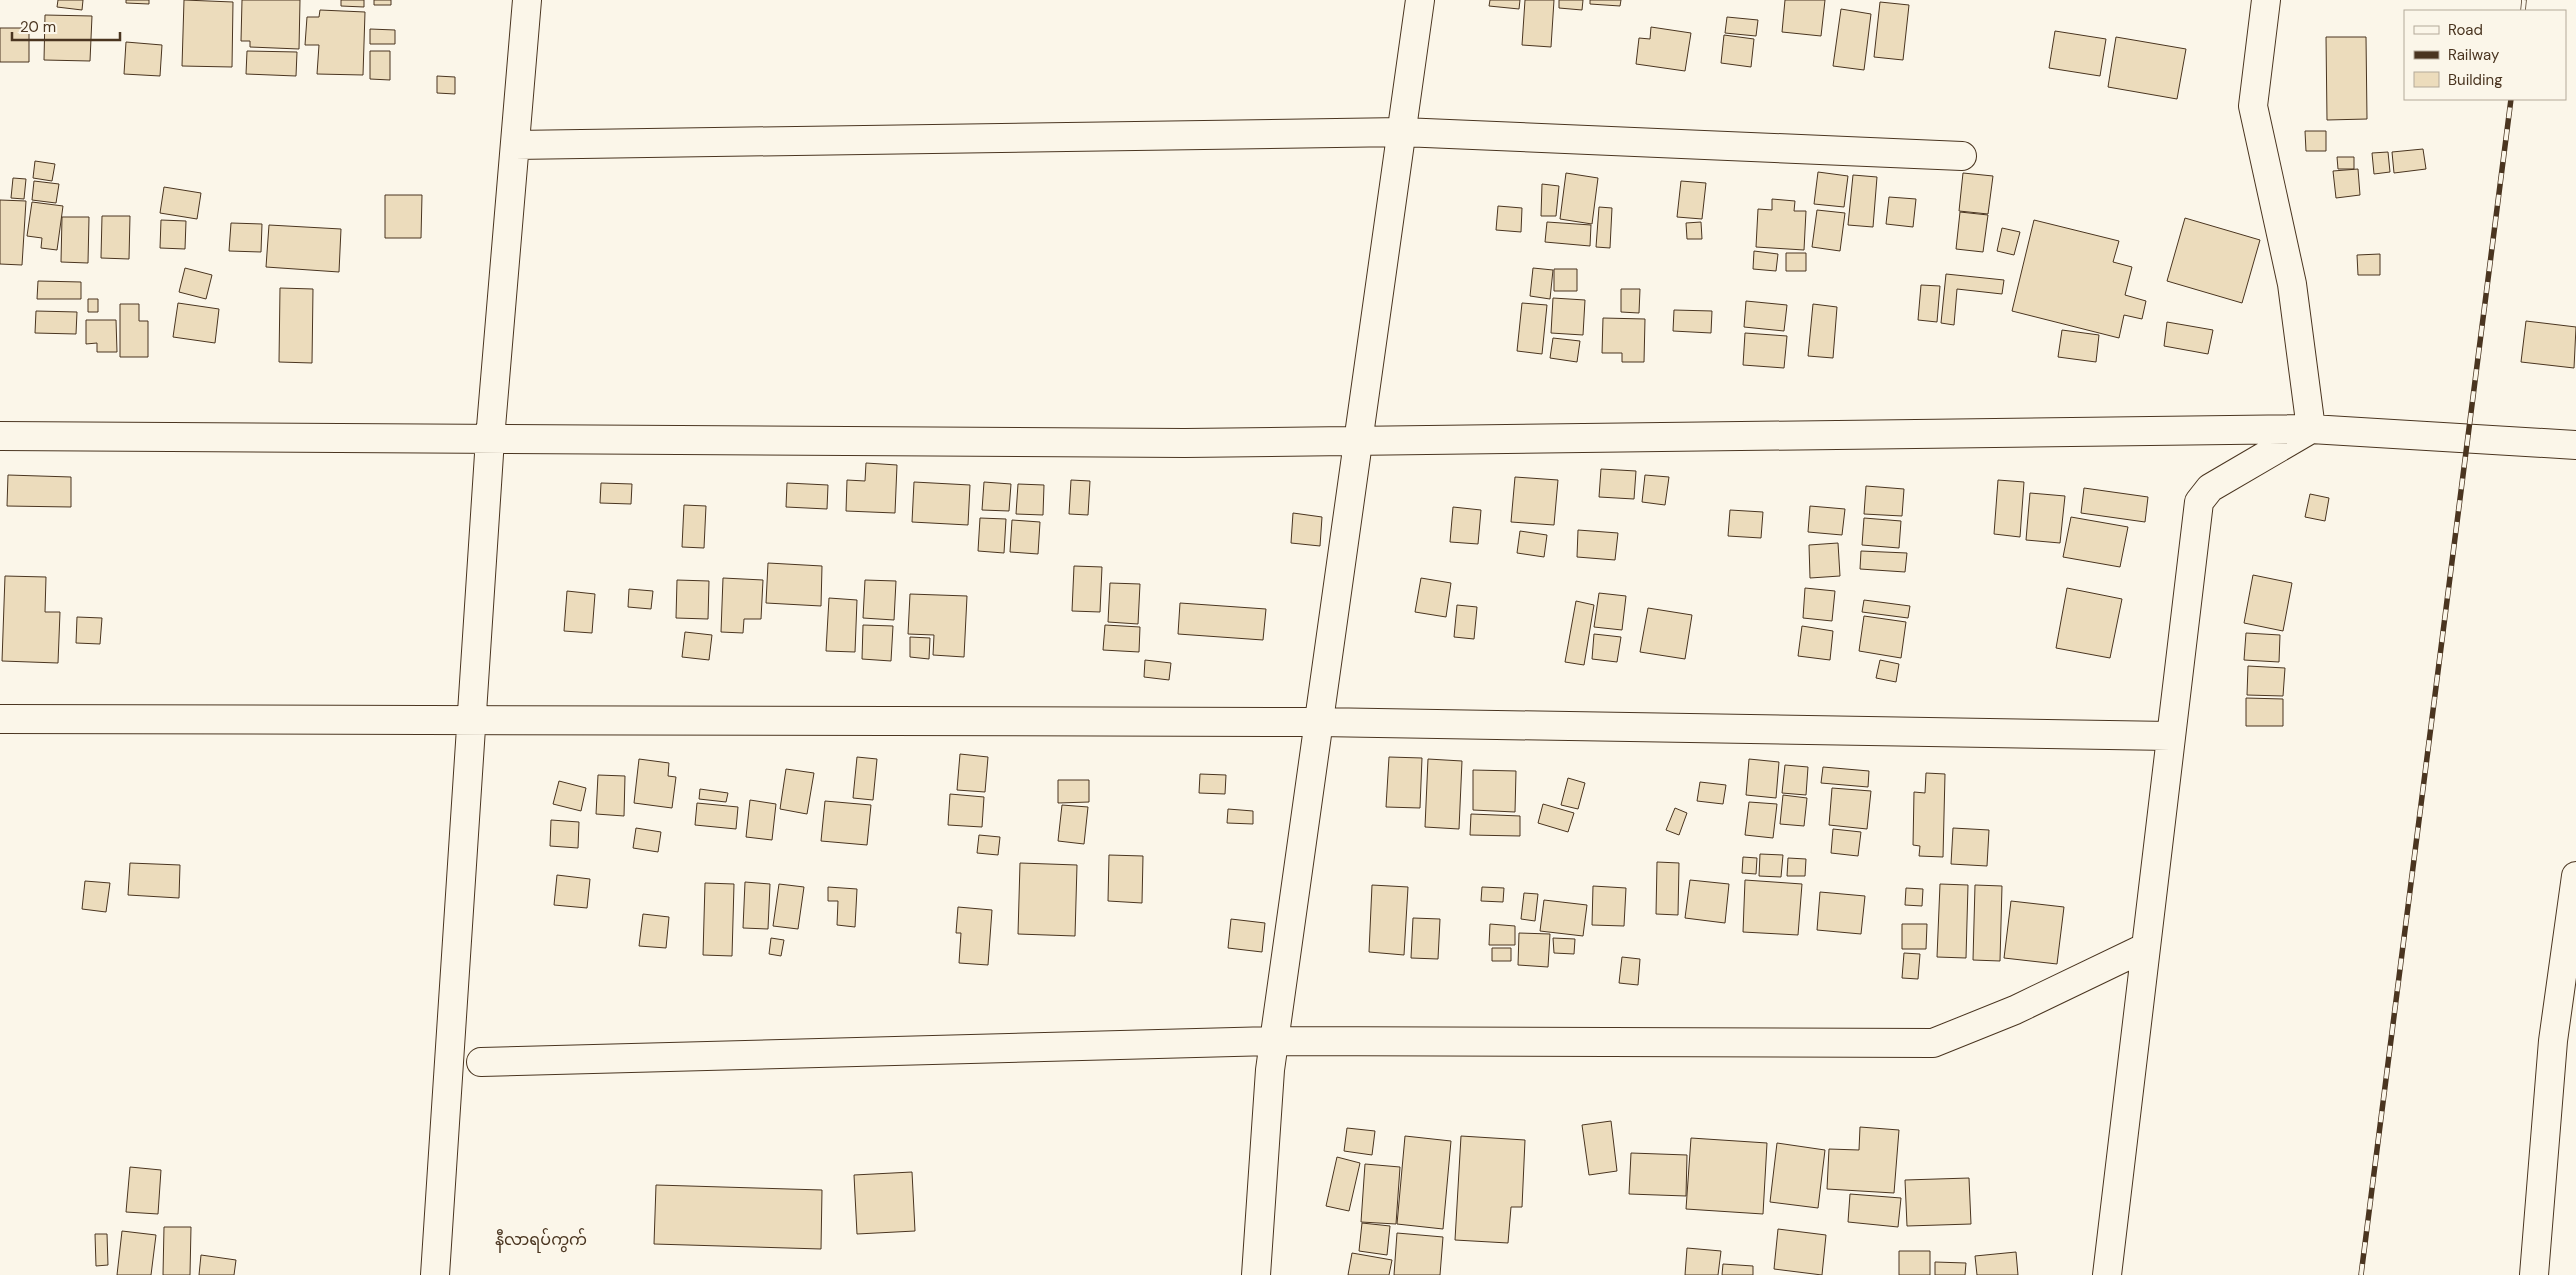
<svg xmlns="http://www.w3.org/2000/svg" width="2576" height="1275" viewBox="0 0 2576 1275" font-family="'DM Sans','Noto Sans Myanmar',sans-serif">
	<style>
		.building { fill: #ecdcbc; stroke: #4a3520 }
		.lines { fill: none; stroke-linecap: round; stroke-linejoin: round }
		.minor-casing { stroke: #4a3520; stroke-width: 30 }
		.minor { stroke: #fbf6e9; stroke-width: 28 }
		.rail-casing { stroke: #4a3520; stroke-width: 5.5 }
		.rail { stroke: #fbf6e9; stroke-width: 4; stroke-dasharray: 11; stroke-linecap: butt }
		.labels { text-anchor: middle; stroke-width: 4; stroke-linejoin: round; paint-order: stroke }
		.quarter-label { font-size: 16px; fill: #4a3520; stroke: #fbf6e9 }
	</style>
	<rect width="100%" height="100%" fill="#fbf6e9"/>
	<path class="building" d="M 58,0 L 83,0 L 82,10 L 57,7 Z
		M 126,0 L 149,0 L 149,4 L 126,3 Z
		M 184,0 L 233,2 L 232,67 L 182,66 Z
		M 242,0 L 300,0 L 299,49 L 250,47 L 250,41 L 241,41 Z
		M 341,0 L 364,0 L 364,7 L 341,6 Z
		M 374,0 L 391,0 L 391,5 L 374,5 Z
		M 1490,0 L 1520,0 L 1519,9 L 1489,6 Z
		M 1525,0 L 1554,0 L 1551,47 L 1522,45 Z
		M 1559,0 L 1583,0 L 1582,10 L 1559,8 Z
		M 1590,0 L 1621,0 L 1620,6 L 1590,4 Z
		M 1785,0 L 1825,0 L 1821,36 L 1782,32 Z
		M 1880,2 L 1909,5 L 1903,60 L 1874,57 Z
		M 1841,9 L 1871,14 L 1864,70 L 1833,66 Z
		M 320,10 L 365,12 L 363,75 L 317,74 L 319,45 L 305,45 L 307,17 L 319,17 Z
		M 45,15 L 92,16 L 90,61 L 44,60 Z
		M 1727,17 L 1758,20 L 1756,36 L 1725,33 Z
		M 1651,27 L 1691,33 L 1685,71 L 1636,64 L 1639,38 L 1650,39 Z
		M 0,28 L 29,28 L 29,62 L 0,62 Z
		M 370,29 L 395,30 L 395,44 L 370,44 Z
		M 2055,31 L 2106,39 L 2100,76 L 2049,68 Z
		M 1724,35 L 1754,39 L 1751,67 L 1721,63 Z
		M 2116,37 L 2186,49 L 2177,99 L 2108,87 Z
		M 2326,37 L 2366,37 L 2367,119 L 2327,120 Z
		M 126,42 L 162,45 L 160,76 L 124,74 Z
		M 247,51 L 297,52 L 296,76 L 246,74 Z
		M 370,51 L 390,51 L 390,80 L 370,79 Z
		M 437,76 L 455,77 L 455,94 L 437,93 Z
		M 2305,131 L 2326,131 L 2326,151 L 2306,151 Z
		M 2423,149 L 2426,169 L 2394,173 L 2392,152 Z
		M 2388,152 L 2390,172 L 2374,174 L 2372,153 Z
		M 2337,157 L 2354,157 L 2354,169 L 2338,169 Z
		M 35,161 L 55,164 L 52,181 L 33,178 Z
		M 2358,169 L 2360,195 L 2336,198 L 2333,171 Z
		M 1818,172 L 1848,176 L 1844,207 L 1814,204 Z
		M 1566,173 L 1598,178 L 1592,224 L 1560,219 Z
		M 1963,173 L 1993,176 L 1988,214 L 1959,211 Z
		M 1853,175 L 1877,177 L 1873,227 L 1848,225 Z
		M 13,178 L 26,179 L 24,199 L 11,198 Z
		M 34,181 L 59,184 L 56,203 L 32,200 Z
		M 1681,181 L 1706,183 L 1702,219 L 1677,217 Z
		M 1542,184 L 1559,186 L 1556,216 L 1541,216 Z
		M 164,187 L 201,193 L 197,219 L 160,213 Z
		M 385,195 L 422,195 L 421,238 L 385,238 Z
		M 1889,197 L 1916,199 L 1913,227 L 1886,224 Z
		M 1772,199 L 1795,201 L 1794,211 L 1806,211 L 1804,250 L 1756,247 L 1758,209 L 1772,210 Z
		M 0,200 L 26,201 L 22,265 L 0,264 Z
		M 32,202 L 63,206 L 57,250 L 41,248 L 42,238 L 27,236 Z
		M 1498,206 L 1522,208 L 1521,232 L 1496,230 Z
		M 1599,207 L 1612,208 L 1610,248 L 1596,247 Z
		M 1817,210 L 1845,213 L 1840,251 L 1812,247 Z
		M 1960,212 L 1988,215 L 1983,252 L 1956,249 Z
		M 102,216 L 130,216 L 129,259 L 101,258 Z
		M 62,217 L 89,217 L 88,263 L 61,262 Z
		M 2185,218 L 2260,240 L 2242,303 L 2167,281 Z
		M 161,220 L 186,221 L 185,249 L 160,248 Z
		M 2034,220 L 2119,241 L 2113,262 L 2132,267 L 2125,295 L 2146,301 L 2142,319 L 2124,315 L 2119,338 L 2012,311 Z
		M 1547,222 L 1591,225 L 1590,246 L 1545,242 Z
		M 1701,222 L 1702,239 L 1687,239 L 1686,223 Z
		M 231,223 L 262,224 L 261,252 L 229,251 Z
		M 269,225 L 341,229 L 339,272 L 266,267 Z
		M 2002,228 L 2020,232 L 2014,255 L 1997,251 Z
		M 1754,251 L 1778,254 L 1776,271 L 1753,269 Z
		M 1786,253 L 1806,253 L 1806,271 L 1786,271 Z
		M 2380,254 L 2380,275 L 2358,275 L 2357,255 Z
		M 185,268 L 212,275 L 206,299 L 179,292 Z
		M 1533,268 L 1553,270 L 1550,299 L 1530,296 Z
		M 1554,269 L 1577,269 L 1577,291 L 1554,291 Z
		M 1946,274 L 2004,280 L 2002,294 L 1957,289 L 1954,325 L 1941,323 Z
		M 38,281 L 81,282 L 81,299 L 37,299 Z
		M 1921,285 L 1940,286 L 1937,322 L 1918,320 Z
		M 280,288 L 313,289 L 312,363 L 279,362 Z
		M 1621,289 L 1640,289 L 1639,313 L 1621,312 Z
		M 1553,298 L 1585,300 L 1583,335 L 1551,333 Z
		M 88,299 L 98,299 L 98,312 L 88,312 Z
		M 1746,301 L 1787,305 L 1784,331 L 1744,327 Z
		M 178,303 L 219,309 L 215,343 L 173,337 Z
		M 1522,303 L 1547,305 L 1542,354 L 1517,351 Z
		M 120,304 L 139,304 L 139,321 L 148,321 L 148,357 L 120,357 Z
		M 1813,304 L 1837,307 L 1833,358 L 1808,356 Z
		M 1674,310 L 1712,311 L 1711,333 L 1673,331 Z
		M 36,311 L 77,312 L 76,334 L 35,333 Z
		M 1603,318 L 1645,319 L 1644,362 L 1622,362 L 1622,353 L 1602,353 Z
		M 86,320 L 116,320 L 117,352 L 97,352 L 97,343 L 86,344 Z
		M 2526,321 L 2576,327 L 2574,368 L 2521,362 Z
		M 2167,322 L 2213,330 L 2208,354 L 2164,346 Z
		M 2062,330 L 2099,335 L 2096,362 L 2058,357 Z
		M 1745,333 L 1787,336 L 1784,368 L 1743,365 Z
		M 1553,338 L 1580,341 L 1577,362 L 1550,358 Z
		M 866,463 L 897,465 L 895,513 L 846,511 L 847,480 L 865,481 Z
		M 1601,469 L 1636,471 L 1634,499 L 1599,497 Z
		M 8,475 L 71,477 L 71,507 L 7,506 Z
		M 1645,475 L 1669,477 L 1665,505 L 1642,502 Z
		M 1515,477 L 1558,480 L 1554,525 L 1511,522 Z
		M 1071,480 L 1090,481 L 1088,515 L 1069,514 Z
		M 1998,480 L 2024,482 L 2020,537 L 1994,534 Z
		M 914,482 L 970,485 L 968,525 L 912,522 Z
		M 984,482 L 1011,484 L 1009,511 L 982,510 Z
		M 601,483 L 632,484 L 631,504 L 600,503 Z
		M 787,483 L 828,485 L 827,509 L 786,507 Z
		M 1018,484 L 1044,485 L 1043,515 L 1016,514 Z
		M 1866,486 L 1904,489 L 1902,516 L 1864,514 Z
		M 2084,488 L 2148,497 L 2145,522 L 2081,513 Z
		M 2030,493 L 2065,496 L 2060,543 L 2026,540 Z
		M 2310,494 L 2329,498 L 2325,521 L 2305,517 Z
		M 684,505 L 706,506 L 704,548 L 682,547 Z
		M 1810,506 L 1845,509 L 1842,535 L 1808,532 Z
		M 1453,507 L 1481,510 L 1478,544 L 1450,542 Z
		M 1730,510 L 1763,512 L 1761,538 L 1728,536 Z
		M 1293,513 L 1322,517 L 1320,546 L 1291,543 Z
		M 2071,517 L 2128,527 L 2120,567 L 2063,557 Z
		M 980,518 L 1006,519 L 1004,553 L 978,551 Z
		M 1864,518 L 1901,521 L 1899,548 L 1862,545 Z
		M 1012,520 L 1040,522 L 1038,554 L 1010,552 Z
		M 1578,530 L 1618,533 L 1615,560 L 1577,557 Z
		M 1520,531 L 1547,535 L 1544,557 L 1517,553 Z
		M 1838,543 L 1840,576 L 1810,578 L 1809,545 Z
		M 1861,551 L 1907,553 L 1905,572 L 1860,569 Z
		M 768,563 L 822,566 L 821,606 L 766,603 Z
		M 1074,566 L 1102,567 L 1100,612 L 1072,611 Z
		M 2253,575 L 2292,583 L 2283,631 L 2244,623 Z
		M 5,576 L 46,577 L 45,612 L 60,612 L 58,663 L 2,661 Z
		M 723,578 L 763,580 L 761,619 L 744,619 L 743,633 L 721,632 Z
		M 1421,578 L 1451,583 L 1446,617 L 1415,612 Z
		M 677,580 L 709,581 L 708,619 L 676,618 Z
		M 865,580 L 896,581 L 894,620 L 863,618 Z
		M 1110,583 L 1140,584 L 1138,624 L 1108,622 Z
		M 1805,588 L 1835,591 L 1832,621 L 1803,618 Z
		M 2067,588 L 2122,599 L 2110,658 L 2056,648 Z
		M 629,589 L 653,591 L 651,609 L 628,607 Z
		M 567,591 L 595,594 L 592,633 L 564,631 Z
		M 1599,593 L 1626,596 L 1622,630 L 1594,627 Z
		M 910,594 L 967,596 L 964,657 L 933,655 L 934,635 L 908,634 Z
		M 829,598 L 857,600 L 855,652 L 826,651 Z
		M 1864,600 L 1910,606 L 1908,618 L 1862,612 Z
		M 1576,601 L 1594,605 L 1584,665 L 1565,662 Z
		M 1180,603 L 1266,609 L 1263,640 L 1178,634 Z
		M 1457,605 L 1477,607 L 1474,639 L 1454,637 Z
		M 1648,608 L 1692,615 L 1685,659 L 1640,652 Z
		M 1864,616 L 1906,622 L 1901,658 L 1859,651 Z
		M 77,617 L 102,618 L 100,644 L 76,643 Z
		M 863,625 L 893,626 L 891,661 L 862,659 Z
		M 1105,625 L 1140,627 L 1139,652 L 1103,650 Z
		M 1802,626 L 1833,631 L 1830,660 L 1798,656 Z
		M 685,632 L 712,635 L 709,660 L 682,657 Z
		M 2246,633 L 2280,635 L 2279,662 L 2244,660 Z
		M 1594,634 L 1621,637 L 1617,662 L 1592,659 Z
		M 910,637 L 930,638 L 929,659 L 910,657 Z
		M 1145,660 L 1171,663 L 1169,680 L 1144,677 Z
		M 1880,660 L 1899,664 L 1896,682 L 1876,678 Z
		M 2248,666 L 2285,668 L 2283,696 L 2247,695 Z
		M 2246,698 L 2283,699 L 2283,726 L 2246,726 Z
		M 960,754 L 988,757 L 985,792 L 957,790 Z
		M 857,757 L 877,759 L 873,800 L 853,798 Z
		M 1389,757 L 1422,758 L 1420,808 L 1386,807 Z
		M 639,759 L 669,763 L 668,776 L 676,777 L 672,808 L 634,803 Z
		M 1428,759 L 1462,761 L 1459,829 L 1425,827 Z
		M 1749,759 L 1779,762 L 1776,798 L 1746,795 Z
		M 1785,765 L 1808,767 L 1806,795 L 1782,793 Z
		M 1823,767 L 1869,771 L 1868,787 L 1821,783 Z
		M 786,769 L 814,773 L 807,814 L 780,809 Z
		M 1473,770 L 1516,771 L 1515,812 L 1473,810 Z
		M 1926,773 L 1945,774 L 1943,857 L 1919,856 L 1920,846 L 1913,845 L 1914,792 L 1925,793 Z
		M 1200,774 L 1226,775 L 1225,794 L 1199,793 Z
		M 598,775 L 625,776 L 624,816 L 596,814 Z
		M 1568,778 L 1585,783 L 1578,809 L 1561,805 Z
		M 1058,780 L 1089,780 L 1089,802 L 1058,803 Z
		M 559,781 L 586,788 L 581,811 L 553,804 Z
		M 1700,782 L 1726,785 L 1723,804 L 1697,801 Z
		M 1832,788 L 1871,791 L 1867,829 L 1829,825 Z
		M 700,789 L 728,793 L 726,802 L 699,799 Z
		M 950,794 L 984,797 L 982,827 L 948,825 Z
		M 1783,795 L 1807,798 L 1804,826 L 1780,824 Z
		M 750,800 L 776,804 L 772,840 L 746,837 Z
		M 825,801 L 871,805 L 867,845 L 821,841 Z
		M 1749,802 L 1777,804 L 1773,838 L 1745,835 Z
		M 697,803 L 738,807 L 736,829 L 695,825 Z
		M 1543,804 L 1574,813 L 1568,832 L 1538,823 Z
		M 1062,805 L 1088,807 L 1084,844 L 1058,841 Z
		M 1675,808 L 1687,813 L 1679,835 L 1666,830 Z
		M 1228,809 L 1253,811 L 1253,824 L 1227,823 Z
		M 1471,814 L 1520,816 L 1520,836 L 1470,835 Z
		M 551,820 L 579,822 L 578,848 L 550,846 Z
		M 636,828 L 661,832 L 658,852 L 633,848 Z
		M 1953,828 L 1989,830 L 1987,866 L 1951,864 Z
		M 1833,829 L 1861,832 L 1858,856 L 1831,853 Z
		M 979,835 L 1000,837 L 998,855 L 977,853 Z
		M 1760,854 L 1783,855 L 1781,877 L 1759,876 Z
		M 1109,855 L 1143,856 L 1142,903 L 1108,901 Z
		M 1743,857 L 1757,858 L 1756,874 L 1742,873 Z
		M 1788,858 L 1806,859 L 1805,876 L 1787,876 Z
		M 1657,862 L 1679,863 L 1678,915 L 1656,914 Z
		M 130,863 L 180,865 L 179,898 L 128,895 Z
		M 1020,863 L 1077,865 L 1075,936 L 1018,934 Z
		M 557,875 L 590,879 L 587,908 L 554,905 Z
		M 1690,880 L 1729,884 L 1725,923 L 1685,918 Z
		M 1745,880 L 1802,884 L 1798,935 L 1743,932 Z
		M 85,881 L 110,883 L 106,912 L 82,909 Z
		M 745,882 L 770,884 L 768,929 L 743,928 Z
		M 705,883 L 734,884 L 732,956 L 703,955 Z
		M 779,884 L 804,887 L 798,929 L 773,926 Z
		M 1940,884 L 1968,885 L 1966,958 L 1937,957 Z
		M 1372,885 L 1408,887 L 1404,955 L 1369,952 Z
		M 1975,885 L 2002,886 L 2000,961 L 1973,960 Z
		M 1593,886 L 1626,888 L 1624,926 L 1592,925 Z
		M 828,887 L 857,889 L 855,927 L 837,925 L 838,901 L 828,901 Z
		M 1482,887 L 1504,888 L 1503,902 L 1481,901 Z
		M 1906,888 L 1923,889 L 1922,906 L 1905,905 Z
		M 1820,892 L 1865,896 L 1861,934 L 1817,930 Z
		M 1524,893 L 1538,894 L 1535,921 L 1521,919 Z
		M 1544,900 L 1587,905 L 1583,936 L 1540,931 Z
		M 2011,901 L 2064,907 L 2057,964 L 2004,958 Z
		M 958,907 L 992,910 L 988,965 L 959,963 L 961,933 L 956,933 Z
		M 643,914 L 669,917 L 666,948 L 639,946 Z
		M 1413,918 L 1440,919 L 1438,959 L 1411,958 Z
		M 1231,919 L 1265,923 L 1262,952 L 1228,948 Z
		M 1490,924 L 1515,926 L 1515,945 L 1489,945 Z
		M 1902,924 L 1927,924 L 1926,949 L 1902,949 Z
		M 1519,933 L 1550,934 L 1548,967 L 1518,965 Z
		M 771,938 L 784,940 L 781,956 L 769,954 Z
		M 1553,938 L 1575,939 L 1574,954 L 1554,953 Z
		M 1492,948 L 1511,948 L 1511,961 L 1492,961 Z
		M 1904,953 L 1920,954 L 1918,979 L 1902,978 Z
		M 1622,957 L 1640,959 L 1638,985 L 1619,983 Z
		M 1611,1121 L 1617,1171 L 1589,1175 L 1582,1125 Z
		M 1860,1127 L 1899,1130 L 1894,1193 L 1827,1189 L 1829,1149 L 1859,1150 Z
		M 1347,1128 L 1375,1131 L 1372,1155 L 1344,1151 Z
		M 1405,1136 L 1451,1141 L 1443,1229 L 1397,1224 Z
		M 1461,1136 L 1525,1140 L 1522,1207 L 1511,1207 L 1508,1243 L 1455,1240 Z
		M 1691,1138 L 1767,1143 L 1763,1214 L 1686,1209 Z
		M 1777,1143 L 1825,1150 L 1818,1208 L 1770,1202 Z
		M 1631,1153 L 1687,1155 L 1686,1196 L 1629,1194 Z
		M 1337,1157 L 1360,1163 L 1349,1211 L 1326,1206 Z
		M 1365,1164 L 1400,1167 L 1396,1224 L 1361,1222 Z
		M 130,1167 L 161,1170 L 158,1214 L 126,1212 Z
		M 912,1172 L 915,1231 L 857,1234 L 854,1175 Z
		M 1969,1178 L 1971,1224 L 1907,1226 L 1905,1180 Z
		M 656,1185 L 822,1190 L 821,1249 L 654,1244 Z
		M 1850,1194 L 1901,1198 L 1898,1227 L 1848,1222 Z
		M 1362,1223 L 1390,1226 L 1387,1255 L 1359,1251 Z
		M 164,1227 L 191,1227 L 190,1275 L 163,1275 Z
		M 1778,1229 L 1826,1235 L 1822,1275 L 1774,1269 Z
		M 122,1231 L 156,1235 L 151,1275 L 117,1275 Z
		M 1397,1233 L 1443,1237 L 1440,1275 L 1394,1275 Z
		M 95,1234 L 107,1234 L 108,1265 L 96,1266 Z
		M 1687,1248 L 1721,1251 L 1718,1275 L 1685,1275 Z
		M 1899,1251 L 1930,1251 L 1930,1275 L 1899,1275 Z
		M 2016,1252 L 2018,1275 L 1977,1275 L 1975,1256 Z
		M 1352,1253 L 1392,1260 L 1389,1275 L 1348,1275 Z
		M 201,1255 L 236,1260 L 234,1275 L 199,1275 Z
		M 1935,1262 L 1966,1263 L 1965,1275 L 1935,1275 Z
		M 1723,1264 L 1753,1266 L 1753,1275 L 1722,1275 Z"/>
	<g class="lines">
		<defs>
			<path id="minor" d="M 515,145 L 1402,132 L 1962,156
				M 0,436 L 1185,443 L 2311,429 L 2576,445
				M 0,719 L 1319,722 L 2170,736
				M 481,1062 L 1274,1041 L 1933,1043 L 2015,1010 L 2146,947
				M 435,1275 L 490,439 L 527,0
				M 1256,1275 L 1270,1070 L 1420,0
				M 2107,1275 L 2199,502 L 2210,488 L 2311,429 L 2292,284 L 2253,106 L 2266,0
				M 2534,1275 L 2553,1041 L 2576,876"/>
		</defs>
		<use href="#minor" class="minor-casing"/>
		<use href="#minor" class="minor"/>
		<defs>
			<path id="rail" d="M 2523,11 L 2524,0
				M 2361,1275 L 2511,99"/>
		</defs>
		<use href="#rail" class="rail-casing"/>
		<use href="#rail" class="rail"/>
	</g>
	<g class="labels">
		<g class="quarter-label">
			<text x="541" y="1245">နီလာရပ်ကွက်</text>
		</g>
	</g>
	<rect x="2404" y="10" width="162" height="90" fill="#fbf6e9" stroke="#b4a999"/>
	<rect x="2414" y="26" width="25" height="8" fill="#fbf6e9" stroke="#b4a999"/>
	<text x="2448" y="35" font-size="15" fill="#4a3520">Road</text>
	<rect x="2414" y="51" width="25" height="8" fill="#4a3520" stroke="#b4a999"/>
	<text x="2448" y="60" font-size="15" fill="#4a3520">Railway</text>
	<rect x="2414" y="72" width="25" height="15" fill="#ecdcbc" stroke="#b4a999"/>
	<text x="2448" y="85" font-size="15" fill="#4a3520">Building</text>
	<path d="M12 32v8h108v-8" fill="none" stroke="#4a3520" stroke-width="2.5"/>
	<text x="20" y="32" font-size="15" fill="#4a3520" stroke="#fbf6e9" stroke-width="4" paint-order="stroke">20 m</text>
</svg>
